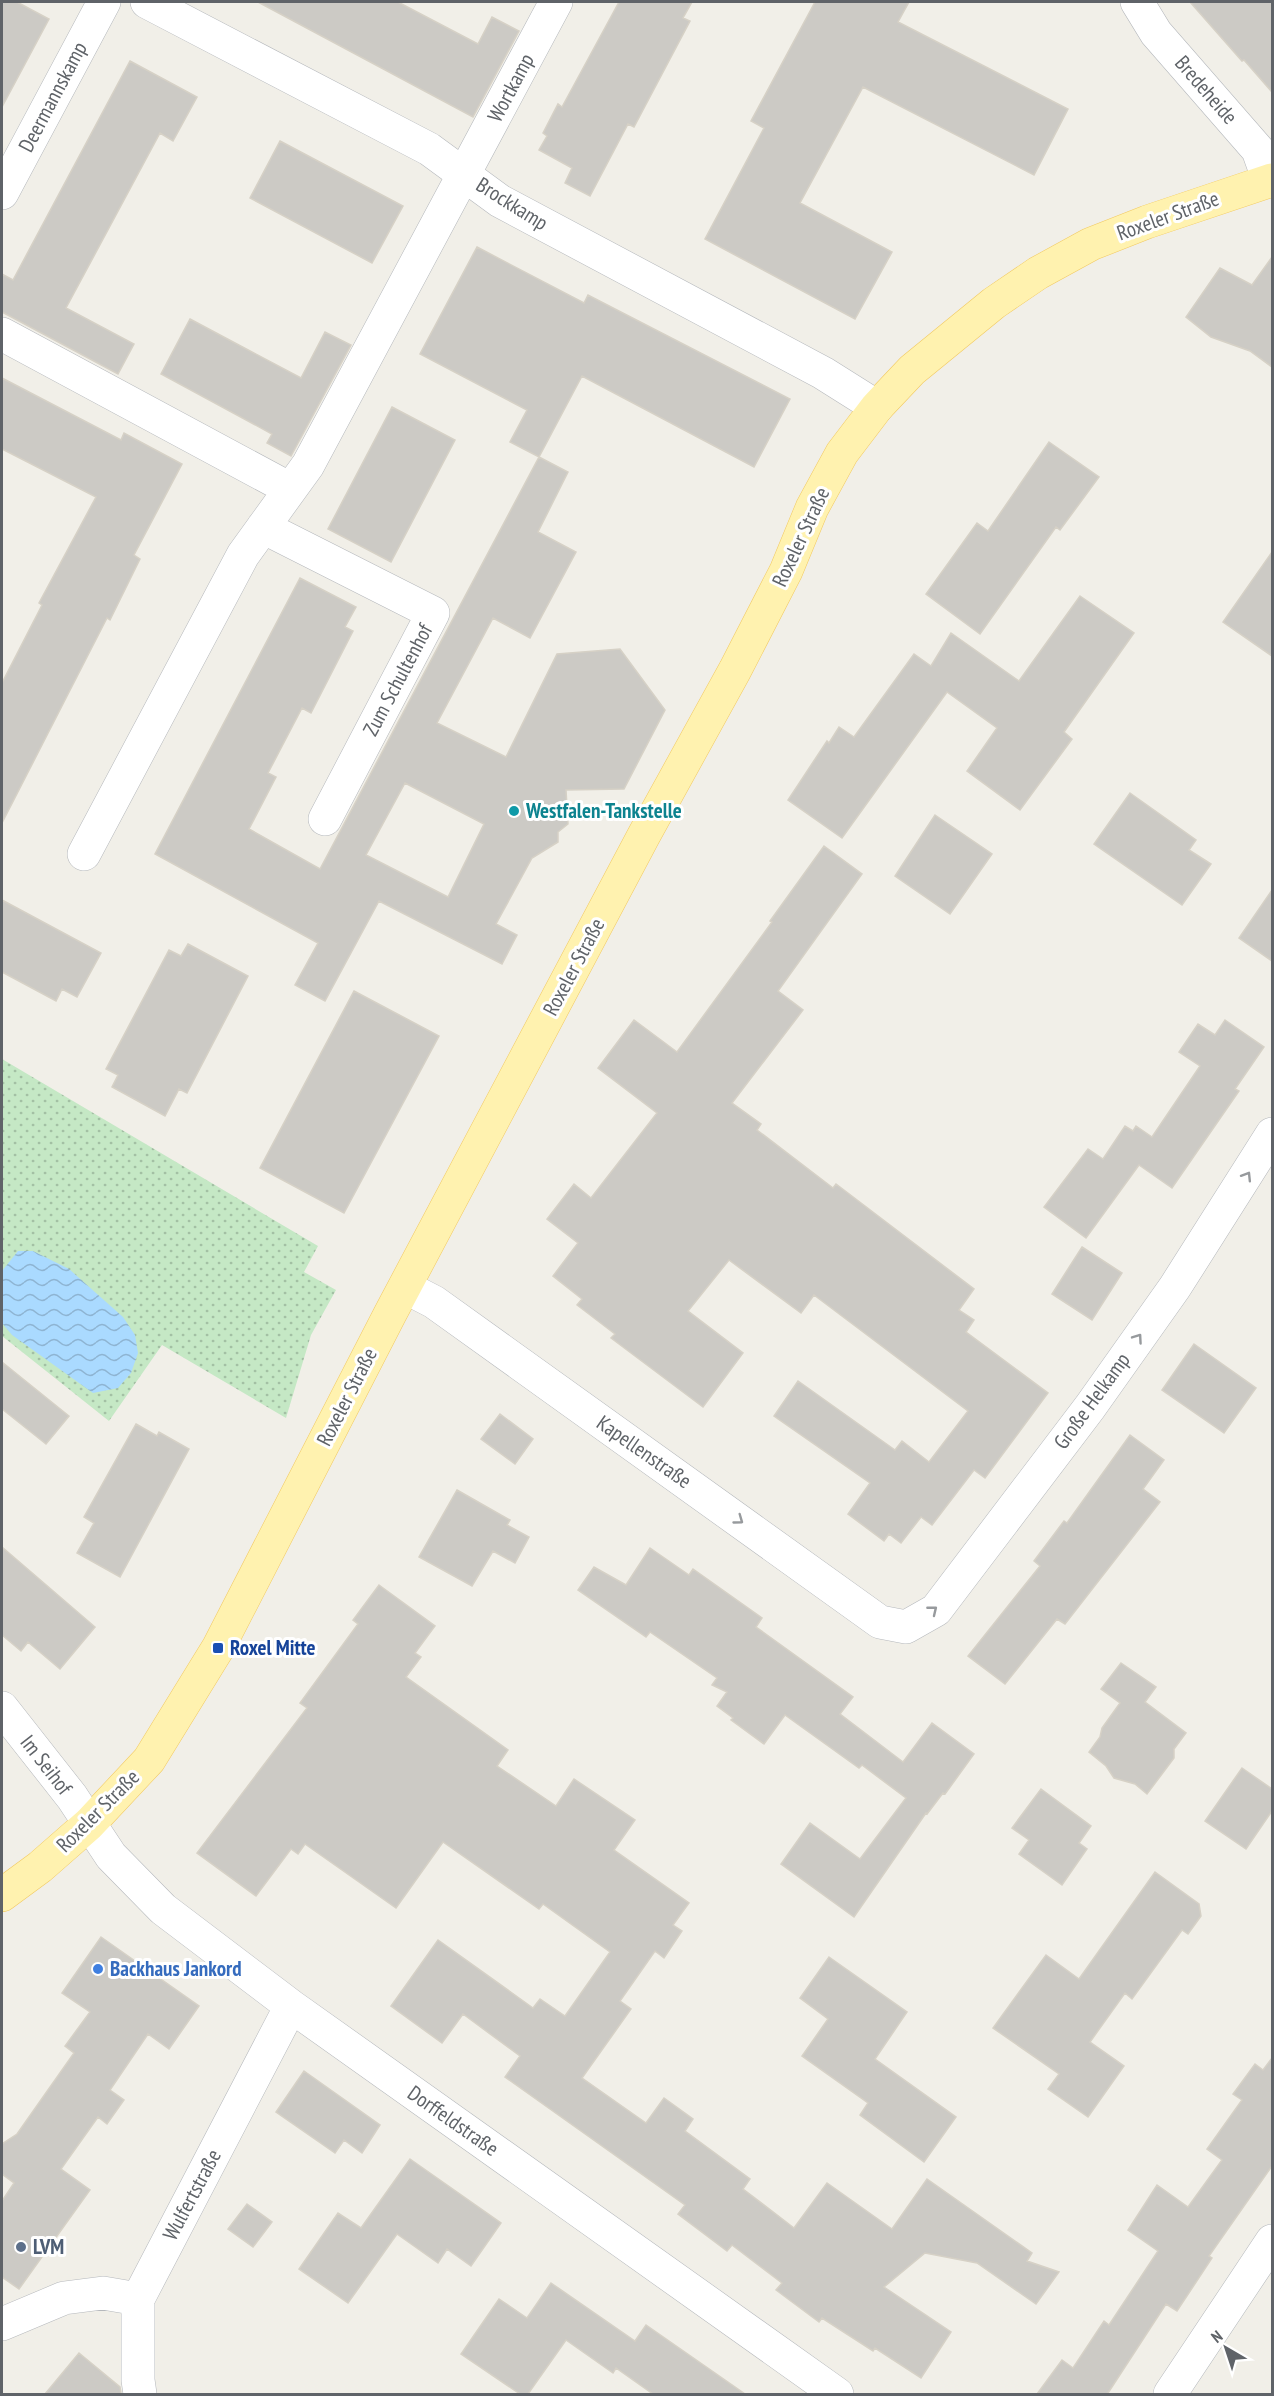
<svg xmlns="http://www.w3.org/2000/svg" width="1274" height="2396" viewBox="0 0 1274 2396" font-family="'PT Sans Narrow',sans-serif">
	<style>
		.grass { fill: url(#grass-dots) }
		.water { fill: url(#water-waves) }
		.building { fill: #cccac5; stroke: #d6d1c6; stroke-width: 1.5; fill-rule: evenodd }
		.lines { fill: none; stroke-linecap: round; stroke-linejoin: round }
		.minor-casing { stroke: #b5b8bc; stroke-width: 34 }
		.major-casing { stroke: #f2c960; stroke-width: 34 }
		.minor { stroke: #fff; stroke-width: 33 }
		.major { stroke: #fff2af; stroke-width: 33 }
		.oneway { stroke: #979a9d }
		.culture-dot { fill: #0f9aa8; stroke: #fff; stroke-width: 2 }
		.transit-dot { fill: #1a4fb4; stroke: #fff; stroke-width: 2 }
		.shop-dot { fill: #3f7fe0; stroke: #fff; stroke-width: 2 }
		.service-dot { fill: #5c6f8a; stroke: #fff; stroke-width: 2 }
		.labels { text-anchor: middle; stroke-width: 6; stroke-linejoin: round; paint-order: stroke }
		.street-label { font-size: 21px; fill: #5f6368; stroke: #fff }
		.culture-label { font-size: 21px; font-weight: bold; fill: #0d838f; stroke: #fff; text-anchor: start }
		.transit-label { font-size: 21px; font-weight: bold; fill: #164399; stroke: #fff; text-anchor: start }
		.shop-label { font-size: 21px; font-weight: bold; fill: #366cbe; stroke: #fff; text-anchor: start }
		.service-label { font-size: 21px; font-weight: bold; fill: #4e5e75; stroke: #fff; text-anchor: start }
	</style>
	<defs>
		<pattern id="grass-dots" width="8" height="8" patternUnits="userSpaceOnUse" patternTransform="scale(1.5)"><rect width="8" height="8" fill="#c5e8c5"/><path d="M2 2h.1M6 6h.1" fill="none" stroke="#a3c0a4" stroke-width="1.8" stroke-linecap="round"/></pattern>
		<pattern id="water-waves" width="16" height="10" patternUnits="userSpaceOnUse" patternTransform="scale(1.5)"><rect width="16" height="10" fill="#aadaff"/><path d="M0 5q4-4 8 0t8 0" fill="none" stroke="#8eb4d2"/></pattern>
	</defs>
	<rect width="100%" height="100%" fill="#f1efe8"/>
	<path class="grass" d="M 2,1059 L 318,1246 L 304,1272 L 336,1290 L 311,1335 L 286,1418 L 162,1345 L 109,1421 L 2,1336 Z"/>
	<path class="water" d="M 18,1251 L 33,1251 L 69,1269 L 123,1317 L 135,1335 L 138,1353 L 131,1373 L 118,1388 L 93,1393 L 12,1335 L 2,1323 L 2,1271 Z"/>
	<path class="building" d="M 2,2 L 17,2 L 49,19 L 2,107 Z
		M 258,2 L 398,2 L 478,44 L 492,17 L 519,31 L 473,117 Z
		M 619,2 L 692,2 L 683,18 L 690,21 L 634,127 L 628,124 L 590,196 L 565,183 L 572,168 L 539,150 L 547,136 L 543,133 L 558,104 L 562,107 Z
		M 815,2 L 909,2 L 898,22 L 1068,109 L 1034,175 L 863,87 L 800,203 L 892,252 L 855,319 L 705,239 L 764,128 L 751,121 Z
		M 1190,2 L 1272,2 L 1272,92 L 1244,60 L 1242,61 Z
		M 130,61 L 197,97 L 173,141 L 160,133 L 66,308 L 134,344 L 118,374 L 2,312 L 2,274 L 13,280 Z
		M 280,141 L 403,206 L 372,263 L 250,198 Z
		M 477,247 L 584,303 L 588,295 L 790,399 L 754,467 L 582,376 L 539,457 L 510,442 L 527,410 L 420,354 Z
		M 1272,257 L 1272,367 L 1250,351 L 1211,337 L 1186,317 L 1220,268 L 1252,285 Z
		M 190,319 L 301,378 L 325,332 L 351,345 L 291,456 L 267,443 L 272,434 L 161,374 Z
		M 2,378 L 121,440 L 124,433 L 182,464 L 134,555 L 140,559 L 110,620 L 107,618 L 2,823 L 2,683 L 42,605 L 39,603 L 96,497 L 2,449 Z
		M 392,407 L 455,440 L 391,562 L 328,529 Z
		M 1049,442 L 1099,477 L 1060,530 L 1056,527 L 980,634 L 926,594 L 977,523 L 988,531 Z
		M 539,457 L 568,472 L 538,532 L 576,552 L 530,638 L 493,618 L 437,723 L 506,757 L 557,654 L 620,649 L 665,710 L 624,789 L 566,790 L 568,824 L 558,832 L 558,842 L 532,858 L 496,924 L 517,935 L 502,964 L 379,901 L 325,1001 L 295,985 L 318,943 L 155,854 L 300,578 L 356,607 L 345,627 L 353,631 L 311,713 L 302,708 L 268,773 L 276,777 L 249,829 L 320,869 ZM 405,783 L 484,824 L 448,897 L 366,855 Z
		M 1272,552 L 1272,656 L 1223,622 Z
		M 1080,596 L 1134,633 L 1064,732 L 1072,739 L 1020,810 L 967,771 L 997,728 L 947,692 L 842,838 L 788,800 L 827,741 L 829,743 L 839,727 L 854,737 L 914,654 L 931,666 L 951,633 L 1019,681 Z
		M 1130,793 L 1196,840 L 1189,850 L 1211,864 L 1182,905 L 1094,844 Z
		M 935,815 L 992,854 L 950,914 L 895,876 Z
		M 824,846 L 862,874 L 778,991 L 803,1010 L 732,1103 L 761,1124 L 757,1130 L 833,1188 L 836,1184 L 974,1289 L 959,1310 L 974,1320 L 966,1332 L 1048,1393 L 985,1478 L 974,1470 L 932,1525 L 921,1517 L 901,1543 L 889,1534 L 884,1541 L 848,1514 L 870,1483 L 774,1416 L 798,1381 L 895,1450 L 902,1441 L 929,1462 L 968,1411 L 814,1295 L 801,1313 L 729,1260 L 688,1311 L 743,1353 L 703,1407 L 611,1338 L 615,1334 L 577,1305 L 582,1299 L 553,1276 L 578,1243 L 547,1219 L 574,1184 L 591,1198 L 657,1113 L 598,1068 L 634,1020 L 677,1052 L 772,922 L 770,921 Z
		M 1272,890 L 1272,961 L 1239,938 Z
		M 2,900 L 101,953 L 77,997 L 62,989 L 56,1001 L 2,972 Z
		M 188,944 L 248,976 L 187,1093 L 179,1089 L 165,1116 L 112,1087 L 118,1075 L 106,1069 L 169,950 L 181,956 Z
		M 354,991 L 439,1036 L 344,1213 L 260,1168 Z
		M 1225,1020 L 1264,1047 L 1235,1089 L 1239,1091 L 1172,1188 L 1139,1165 L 1086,1238 L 1044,1207 L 1088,1149 L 1103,1159 L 1125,1126 L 1133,1131 L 1136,1126 L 1152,1137 L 1200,1066 L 1179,1052 L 1198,1024 L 1215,1035 Z
		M 1082,1247 L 1122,1273 L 1092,1320 L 1052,1294 Z
		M 1194,1344 L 1256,1388 L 1224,1433 L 1162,1390 Z
		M 2,1362 L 69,1416 L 46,1444 L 2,1409 Z
		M 500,1414 L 533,1439 L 515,1464 L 481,1439 Z
		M 136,1424 L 157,1436 L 159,1432 L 189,1449 L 120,1577 L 77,1553 L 94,1523 L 84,1517 Z
		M 1130,1435 L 1164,1460 L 1143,1489 L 1160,1502 L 1065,1624 L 1057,1619 L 1005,1684 L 968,1656 L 1040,1566 L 1034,1561 L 1064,1521 L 1067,1523 Z
		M 457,1490 L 510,1520 L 507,1525 L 529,1537 L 515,1563 L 493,1551 L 472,1586 L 419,1557 Z
		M 2,1547 L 95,1627 L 60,1669 L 28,1642 L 21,1651 L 2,1635 Z
		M 650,1548 L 689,1575 L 693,1569 L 762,1618 L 756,1627 L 853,1697 L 840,1714 L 903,1762 L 932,1723 L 974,1754 L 945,1794 L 943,1793 L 927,1814 L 926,1813 L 854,1917 L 781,1864 L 810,1823 L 860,1859 L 906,1798 L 862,1765 L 859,1768 L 785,1715 L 764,1744 L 731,1720 L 733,1718 L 717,1706 L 727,1692 L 712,1685 L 717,1678 L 650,1632 L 646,1637 L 578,1590 L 594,1567 L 626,1585 Z
		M 379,1585 L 435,1626 L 415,1653 L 421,1657 L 406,1677 L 508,1750 L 497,1766 L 556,1806 L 574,1779 L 635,1820 L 614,1850 L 689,1903 L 673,1925 L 682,1931 L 664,1958 L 655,1951 L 620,2001 L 631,2009 L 582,2078 L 646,2123 L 664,2098 L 693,2119 L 685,2131 L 750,2179 L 743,2189 L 794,2228 L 827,2183 L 892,2229 L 927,2179 L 1032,2253 L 1027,2261 L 1059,2272 L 1036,2304 L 977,2263 L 925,2253 L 884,2287 L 951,2332 L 921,2378 L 875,2348 L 873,2351 L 822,2318 L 819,2322 L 776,2290 L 782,2283 L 732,2245 L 727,2251 L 678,2214 L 685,2205 L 505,2077 L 520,2056 L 463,2014 L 442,2043 L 391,2006 L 438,1940 L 533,2008 L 540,1999 L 565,2016 L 610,1952 L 543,1904 L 539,1909 L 443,1842 L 396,1908 L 305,1844 L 298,1854 L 291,1849 L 256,1896 L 197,1853 L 307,1708 L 300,1703 L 358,1624 L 353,1620 Z
		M 1121,1663 L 1156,1687 L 1145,1702 L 1186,1733 L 1174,1749 L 1174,1758 L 1147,1794 L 1135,1784 L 1114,1778 L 1106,1766 L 1089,1752 L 1100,1737 L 1102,1728 L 1120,1703 L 1101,1689 Z
		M 1242,1768 L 1272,1789 L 1272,1811 L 1246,1849 L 1205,1821 Z
		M 1041,1789 L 1091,1826 L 1079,1843 L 1087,1849 L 1062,1885 L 1019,1854 L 1029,1840 L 1012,1828 Z
		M 1155,1872 L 1199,1904 L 1201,1916 L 1188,1934 L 1182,1930 L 1132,1999 L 1125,1993 L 1090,2042 L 1124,2066 L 1088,2117 L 1048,2089 L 1059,2074 L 993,2028 L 1046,1955 L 1079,1979 Z
		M 101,1937 L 199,2006 L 169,2049 L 148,2034 L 110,2090 L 124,2100 L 107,2124 L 98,2117 L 61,2169 L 90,2190 L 19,2289 L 2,2277 L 2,2201 L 14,2183 L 2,2174 L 2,2144 L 17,2134 L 74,2053 L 65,2046 L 90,2012 L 62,1993 Z
		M 829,1957 L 907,2012 L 875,2059 L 956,2117 L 924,2162 L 860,2115 L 868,2103 L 802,2056 L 828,2019 L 800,1998 Z
		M 1272,2058 L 1272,2166 L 1209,2256 L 1212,2258 L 1177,2311 L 1166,2304 L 1108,2393 L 1110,2394 L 1037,2394 L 1062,2360 L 1073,2368 L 1104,2321 L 1109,2325 L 1158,2251 L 1128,2230 L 1157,2185 L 1188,2207 L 1222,2160 L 1207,2149 L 1242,2100 L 1233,2094 L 1255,2064 L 1263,2070 Z
		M 304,2071 L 380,2125 L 362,2153 L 344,2140 L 335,2153 L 276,2112 Z
		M 410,2159 L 501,2223 L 471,2266 L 447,2249 L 438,2263 L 397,2234 L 348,2303 L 299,2269 L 338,2213 L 361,2228 Z
		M 247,2204 L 272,2222 L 253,2247 L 228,2229 Z
		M 551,2283 L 635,2341 L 646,2325 L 745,2394 L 653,2394 L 616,2368 L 613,2373 L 566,2340 L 528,2394 L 520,2394 L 461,2354 L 499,2299 L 527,2318 Z
		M 79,2353 L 120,2387 L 121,2394 L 45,2394 Z"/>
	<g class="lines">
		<defs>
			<path id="minor" d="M 147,2 L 429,149 L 500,201 L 823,373 L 877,407
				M 1137,2 L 1156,33 L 1258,150 L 1269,181
				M 2,193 L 104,2
				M 2,334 L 290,489
				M 263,527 L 433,613 L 325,819
				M 84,854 L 243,555 L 308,465 L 556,2
				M 405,1287 L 434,1302 L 880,1622 L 906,1627 L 936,1610 L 1090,1407 L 1175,1287 L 1272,1134
				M 2,1708 L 72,1797 L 111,1856 L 163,1909 L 291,2006 L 837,2394
				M 2,2324 L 64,2298 L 103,2293 L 138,2299
				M 140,2394 L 138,2380 L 138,2299 L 291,2006
				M 1170,2394 L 1272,2241"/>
			<path id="major" d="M 2,1895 L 40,1867 L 89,1824 L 149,1760 L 218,1648 L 390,1314 L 644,835 L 735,670 L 786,571 L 812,508 L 842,453 L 877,407 L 912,370 L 994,303 L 1038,273 L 1091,244 L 1147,222 L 1272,180"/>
		</defs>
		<use href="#minor" class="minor-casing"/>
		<use href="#major" class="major-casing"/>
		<use href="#minor" class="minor"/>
		<use href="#major" class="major"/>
	</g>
	<defs><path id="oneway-chevron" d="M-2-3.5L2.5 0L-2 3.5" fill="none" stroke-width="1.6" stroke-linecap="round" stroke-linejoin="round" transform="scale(1.5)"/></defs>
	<g class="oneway">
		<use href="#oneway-chevron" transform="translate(1247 1176) rotate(-58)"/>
		<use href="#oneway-chevron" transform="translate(1138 1338) rotate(-55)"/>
		<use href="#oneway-chevron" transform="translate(739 1520) rotate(36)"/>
		<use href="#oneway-chevron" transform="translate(933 1610) rotate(-39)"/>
	</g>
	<circle class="culture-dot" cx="514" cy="811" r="6"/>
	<rect class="transit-dot" x="212" y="1642" width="12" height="12" rx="3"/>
	<circle class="shop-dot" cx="98" cy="1969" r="6"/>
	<circle class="service-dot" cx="21" cy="2247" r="6"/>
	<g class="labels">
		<g class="street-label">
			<text transform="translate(511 88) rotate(-62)" y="7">Wortkamp</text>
			<text transform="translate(1206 90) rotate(49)" y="7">Bredeheide</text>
			<text transform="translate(53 97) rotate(-62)" y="7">Deermannskamp</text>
			<text transform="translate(512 204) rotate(32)" y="7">Brockkamp</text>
			<text transform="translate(1168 216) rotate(-20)" y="7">Roxeler Straße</text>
			<text transform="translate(801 537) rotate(-65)" y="7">Roxeler Straße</text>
			<text transform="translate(398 680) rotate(-62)" y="7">Zum Schultenhof</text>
			<text transform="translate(574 967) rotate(-62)" y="7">Roxeler Straße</text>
			<text transform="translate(347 1397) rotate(-63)" y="7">Roxeler Straße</text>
			<text transform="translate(1092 1401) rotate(-54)" y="7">Große Helkamp</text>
			<text transform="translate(644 1452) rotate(35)" y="7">Kapellenstraße</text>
			<text transform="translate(46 1765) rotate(52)" y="7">Im Seihof</text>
			<text transform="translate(98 1811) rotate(-45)" y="7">Roxeler Straße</text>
			<text transform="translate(453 2121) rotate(35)" y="7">Dorffeldstraße</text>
			<text transform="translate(192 2195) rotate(-62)" y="7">Wulfertstraße</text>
		</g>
		<g class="culture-label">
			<text x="526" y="818">Westfalen-Tankstelle</text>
		</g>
		<g class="transit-label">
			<text x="230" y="1655">Roxel Mitte</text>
		</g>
		<g class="shop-label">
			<text x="110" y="1976">Backhaus Jankord</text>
		</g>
		<g class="service-label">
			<text x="33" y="2254">LVM</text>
		</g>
	</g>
	<rect width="1274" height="2396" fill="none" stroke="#5f6368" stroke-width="6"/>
	<g transform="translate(1226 2348) rotate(321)" stroke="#ffffff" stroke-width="4.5" paint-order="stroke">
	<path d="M0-4.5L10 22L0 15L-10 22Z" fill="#5f6368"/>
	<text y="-9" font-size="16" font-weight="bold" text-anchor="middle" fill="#5f6368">N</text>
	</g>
</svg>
